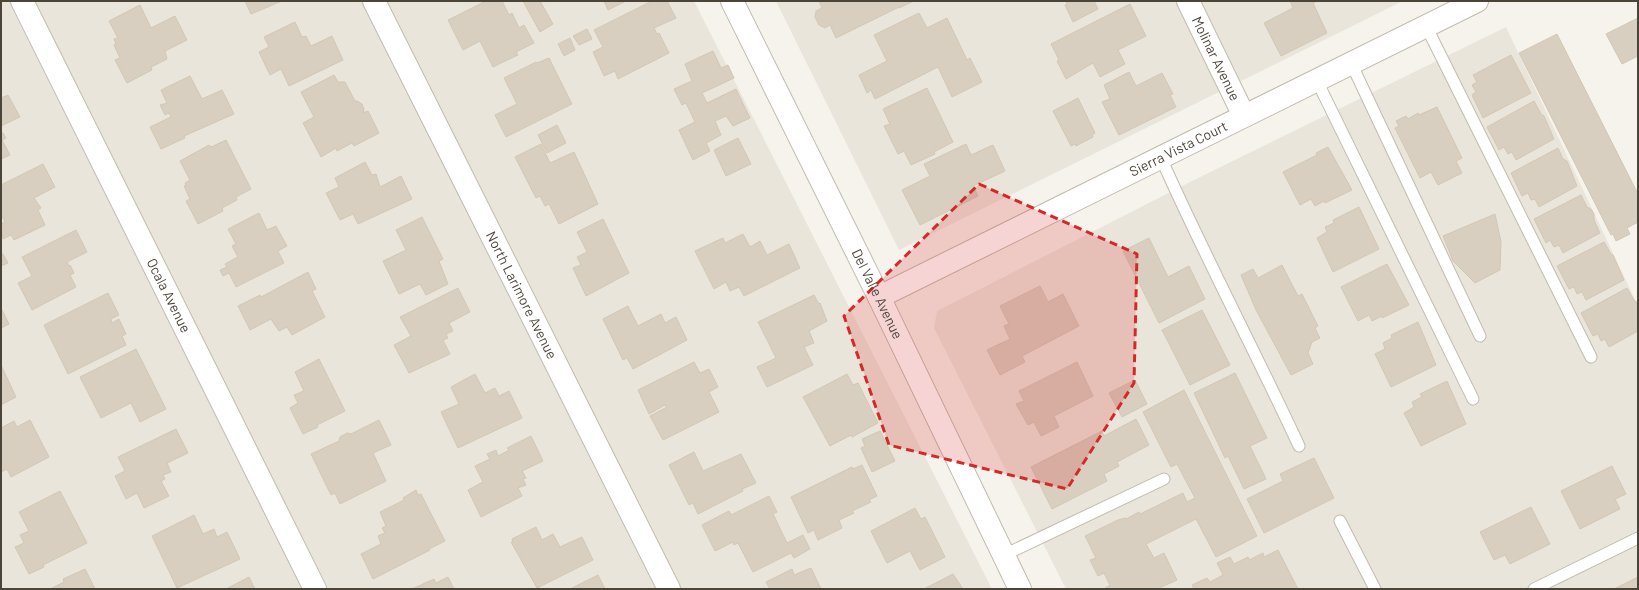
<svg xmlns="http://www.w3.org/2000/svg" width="1639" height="590" viewBox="0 0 1639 590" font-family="Barlow,sans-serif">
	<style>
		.residential { fill: #eae5da }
		.building { fill: #d8cfc1; stroke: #d3c7b4 }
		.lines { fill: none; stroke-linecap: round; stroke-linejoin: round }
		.service-casing { stroke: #c2bbae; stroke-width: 13 }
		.minor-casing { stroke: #c2bbae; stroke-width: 24 }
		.tertiary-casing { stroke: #c2bbae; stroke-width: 24 }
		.service { stroke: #fff; stroke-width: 11 }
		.minor { stroke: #fff; stroke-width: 22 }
		.tertiary { stroke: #fff; stroke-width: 22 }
		.marked { fill: #d62828; fill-opacity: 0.2; stroke: #d62828; stroke-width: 3; stroke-dasharray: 8 5; stroke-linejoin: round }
		.labels { text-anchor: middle; stroke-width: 3; stroke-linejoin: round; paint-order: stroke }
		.street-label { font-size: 14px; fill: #4b4439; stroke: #fff }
	</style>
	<rect width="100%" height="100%" fill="#f6f3ec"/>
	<path class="residential" d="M 1,1 L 694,1 L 992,589 L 1,589 Z
		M 776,1 L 1403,1 L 899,250 Z
		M 1506,27 L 1638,306 L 1638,589 L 1066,589 L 934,328 L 937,311 L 1192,181 Z"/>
	<path class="building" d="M 245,1 L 282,1 L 251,14 Z
		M 486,1 L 502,1 L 509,15 L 512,13 L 519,28 L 524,25 L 534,43 L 516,52 L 518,55 L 493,67 L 480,41 L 463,50 L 448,20 Z
		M 523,1 L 540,1 L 553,24 L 540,32 Z
		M 604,1 L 626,1 L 608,10 Z
		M 652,1 L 667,1 L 676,18 L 654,28 L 657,34 L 659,33 L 669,53 L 618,79 L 615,71 L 604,76 L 593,52 L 603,47 L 594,30 Z
		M 819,1 L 914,1 L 899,8 L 899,7 L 836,38 L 830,25 L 825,28 L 819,25 L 815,17 L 816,11 L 822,8 Z
		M 1066,1 L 1094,1 L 1098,9 L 1073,22 L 1065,5 L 1067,4 Z
		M 1290,1 L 1317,1 L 1313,3 L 1327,33 L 1281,56 L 1264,23 L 1293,8 Z
		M 1130,4 L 1146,36 L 1118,50 L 1125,64 L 1100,77 L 1093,63 L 1066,79 L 1057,61 L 1059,60 L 1051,44 Z
		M 140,5 L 151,28 L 175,16 L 187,40 L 165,51 L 167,59 L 151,67 L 152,70 L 127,83 L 115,60 L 120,58 L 114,45 L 116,44 L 114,39 L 118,38 L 109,21 Z
		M 919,13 L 927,28 L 947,18 L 967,60 L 970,58 L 982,82 L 952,97 L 938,67 L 875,99 L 871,90 L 867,93 L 859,75 L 887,61 L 874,35 Z
		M 1638,18 L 1638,56 L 1622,64 L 1606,34 Z
		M 295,22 L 302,37 L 306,36 L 311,46 L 332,36 L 343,60 L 289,86 L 281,69 L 270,75 L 259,52 L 269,47 L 264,37 Z
		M 587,29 L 592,39 L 579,45 L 573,36 Z
		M 1557,34 L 1638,194 L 1638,222 L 1627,228 L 1630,234 L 1616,241 L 1613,234 L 1611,235 L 1519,53 Z
		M 570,38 L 575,50 L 564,56 L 558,44 Z
		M 713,51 L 721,68 L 728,65 L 734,78 L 702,93 L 707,103 L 736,89 L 750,118 L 733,126 L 726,116 L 715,121 L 721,135 L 706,143 L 710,151 L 693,160 L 679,130 L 695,122 L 686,103 L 682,105 L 674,89 L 692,81 L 685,64 Z
		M 1511,55 L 1531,93 L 1483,118 L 1472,95 L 1476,92 L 1472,85 L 1477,82 L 1473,75 Z
		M 549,58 L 572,104 L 506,137 L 495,115 L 517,104 L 504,78 L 536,62 L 537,63 Z
		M 1129,72 L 1136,86 L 1162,73 L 1173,94 L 1170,95 L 1176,107 L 1119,135 L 1102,102 L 1110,99 L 1104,85 Z
		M 334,75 L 338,82 L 345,82 L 355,101 L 357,101 L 362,104 L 364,109 L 363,113 L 368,111 L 379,133 L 354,146 L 352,143 L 337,151 L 336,148 L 321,157 L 303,123 L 314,117 L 301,92 Z
		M 190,76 L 202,99 L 222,90 L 234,114 L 184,136 L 185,138 L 161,149 L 150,127 L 171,117 L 169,113 L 165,115 L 160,105 L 167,103 L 161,90 Z
		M 927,88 L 953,142 L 934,152 L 935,154 L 911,165 L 904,151 L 898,154 L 884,126 L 890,124 L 883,109 Z
		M 8,95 L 20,117 L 1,126 L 1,98 Z
		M 1078,98 L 1095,133 L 1092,135 L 1093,137 L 1076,146 L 1075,144 L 1071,146 L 1053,111 Z
		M 1534,101 L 1541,114 L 1544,116 L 1554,139 L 1516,160 L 1512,152 L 1508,154 L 1504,147 L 1499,150 L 1487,127 Z
		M 1437,107 L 1462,158 L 1456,161 L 1462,173 L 1438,185 L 1431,172 L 1420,178 L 1395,128 L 1399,126 L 1396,121 L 1406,116 L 1408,119 L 1418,113 L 1419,115 Z
		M 557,125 L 566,143 L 547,153 L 538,135 Z
		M 1,133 L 3,133 L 6,138 L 2,140 L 10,155 L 1,159 Z
		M 738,138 L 751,164 L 726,176 L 714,150 Z
		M 226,140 L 251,189 L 236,197 L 237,200 L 222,208 L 223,211 L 198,224 L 186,201 L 190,199 L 184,186 L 186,185 L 185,183 L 190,180 L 180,161 L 209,145 L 211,147 Z
		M 541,144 L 550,163 L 574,152 L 598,204 L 559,224 L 549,204 L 545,206 L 540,196 L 536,198 L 515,157 Z
		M 966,144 L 971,155 L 993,145 L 1005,171 L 973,186 L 978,196 L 920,225 L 902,190 L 930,176 L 924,164 Z
		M 1328,147 L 1352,190 L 1325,203 L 1324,201 L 1315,206 L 1311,199 L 1300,205 L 1283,172 L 1317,155 L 1316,153 Z
		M 1558,148 L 1563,159 L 1567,161 L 1577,186 L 1539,207 L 1535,199 L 1531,200 L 1528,193 L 1522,196 L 1511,173 Z
		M 365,162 L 372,175 L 376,174 L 380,187 L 401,176 L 412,199 L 358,224 L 353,214 L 340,220 L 326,193 L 339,187 L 335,178 Z
		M 43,164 L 55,187 L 34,198 L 41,208 L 38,210 L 45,225 L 14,240 L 11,235 L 3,239 L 1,224 L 5,222 L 1,214 L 1,185 Z
		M 1581,195 L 1587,207 L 1591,209 L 1594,214 L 1594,220 L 1600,233 L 1563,253 L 1559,245 L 1554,247 L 1550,240 L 1546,243 L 1534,219 Z
		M 1359,207 L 1379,249 L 1333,272 L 1317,238 L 1327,232 L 1325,227 L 1334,223 L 1333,220 Z
		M 259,213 L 267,230 L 276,226 L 287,246 L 278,251 L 284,263 L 236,287 L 229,273 L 223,276 L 220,270 L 227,267 L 225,264 L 238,257 L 232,246 L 236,244 L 228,229 Z
		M 1495,214 L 1501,242 L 1500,270 L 1475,283 L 1453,261 L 1443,236 Z
		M 422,217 L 443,259 L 439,261 L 448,284 L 426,295 L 420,284 L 399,294 L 383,261 L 406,250 L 396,230 Z
		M 603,219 L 629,273 L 586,296 L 573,268 L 581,265 L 577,257 L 587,252 L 577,232 Z
		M 76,230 L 87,252 L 67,262 L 69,266 L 70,265 L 74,273 L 70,275 L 76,287 L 32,310 L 18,283 L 32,276 L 22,257 Z
		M 743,234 L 750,247 L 760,241 L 767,255 L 789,244 L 800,268 L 744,296 L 739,287 L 730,291 L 726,282 L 714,289 L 695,251 L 723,238 L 725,243 Z
		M 1149,238 L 1168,277 L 1189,266 L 1205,299 L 1159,323 L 1123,251 Z
		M 1604,242 L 1611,254 L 1613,255 L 1624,280 L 1586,300 L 1582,292 L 1577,294 L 1574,287 L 1569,289 L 1557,266 Z
		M 3,254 L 8,263 L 1,266 L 1,255 Z
		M 1387,264 L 1409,305 L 1382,318 L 1382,316 L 1372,321 L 1369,315 L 1358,321 L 1341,287 Z
		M 1282,265 L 1298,296 L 1302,294 L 1318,326 L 1315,328 L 1320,338 L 1312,342 L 1308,353 L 1313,364 L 1291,375 L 1256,310 L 1241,275 L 1253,269 L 1258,278 Z
		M 308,272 L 316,289 L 312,291 L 325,317 L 292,335 L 287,327 L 279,331 L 271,319 L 250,330 L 238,306 L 260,295 L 261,297 Z
		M 1040,286 L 1048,302 L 1063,294 L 1079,326 L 1022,356 L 1025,362 L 1000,375 L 987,350 L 1010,339 L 1004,326 L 1009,324 L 1000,306 Z
		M 458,288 L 470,312 L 449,323 L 453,331 L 446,334 L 448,338 L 443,340 L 450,354 L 409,373 L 394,345 L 411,336 L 400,317 Z
		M 1627,288 L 1634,300 L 1638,303 L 1638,331 L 1609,347 L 1605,339 L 1601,341 L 1598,334 L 1593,336 L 1581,313 Z
		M 108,293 L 119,315 L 111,319 L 112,323 L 119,319 L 126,334 L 122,336 L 126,345 L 68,374 L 44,325 Z
		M 814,295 L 819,304 L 820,303 L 827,321 L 809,331 L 814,343 L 804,347 L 813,365 L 767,387 L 757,367 L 776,358 L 758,322 Z
		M 628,306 L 638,326 L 661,314 L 665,323 L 676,317 L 687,340 L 633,369 L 627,358 L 623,360 L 603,319 Z
		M 1,308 L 9,324 L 1,328 Z
		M 1202,310 L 1230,365 L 1190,385 L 1162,330 Z
		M 1418,322 L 1436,365 L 1391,387 L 1375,354 L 1385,349 L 1383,343 L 1392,338 L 1391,335 Z
		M 136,349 L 166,409 L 140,422 L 131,403 L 101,418 L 80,377 Z
		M 319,359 L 345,411 L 317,425 L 318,427 L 303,434 L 290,408 L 298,403 L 294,395 L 304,391 L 295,372 Z
		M 694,362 L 700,373 L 709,369 L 718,387 L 709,392 L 719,412 L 663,440 L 650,416 L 667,407 L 665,405 L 649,414 L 638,390 Z
		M 1077,362 L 1093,396 L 1054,416 L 1059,427 L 1041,436 L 1034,422 L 1028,425 L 1016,404 L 1024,401 L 1019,391 Z
		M 1,365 L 16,397 L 1,405 Z
		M 1235,373 L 1267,438 L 1250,446 L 1266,479 L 1244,489 L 1228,456 L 1225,458 L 1194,393 Z
		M 475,374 L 485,393 L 495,388 L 499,396 L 509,391 L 522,418 L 458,448 L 441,412 L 459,404 L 451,387 Z
		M 847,374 L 853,385 L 858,383 L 878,423 L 852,437 L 851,435 L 830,446 L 803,397 Z
		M 1135,380 L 1147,404 L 1122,417 L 1109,393 Z
		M 1447,381 L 1466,424 L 1421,446 L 1404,413 L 1414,407 L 1412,402 L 1422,397 L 1420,394 Z
		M 1184,390 L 1257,536 L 1216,557 L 1196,519 L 1146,544 L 1154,558 L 1164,553 L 1177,580 L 1157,589 L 1104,589 L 1110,585 L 1104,573 L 1098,576 L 1090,560 L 1096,558 L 1085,536 L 1118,520 L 1125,518 L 1126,519 L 1139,512 L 1140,514 L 1183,493 L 1187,502 L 1195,498 L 1177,464 L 1171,467 L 1143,412 Z
		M 1136,419 L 1149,445 L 1117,462 L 1119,466 L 1104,474 L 1107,481 L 1052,509 L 1031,467 L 1102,431 L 1104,436 Z
		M 30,420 L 49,457 L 11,477 L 7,469 L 1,472 L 1,428 L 14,421 L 17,427 Z
		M 379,420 L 391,445 L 373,453 L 386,481 L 340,504 L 335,493 L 331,495 L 311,454 L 339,441 L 340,437 L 347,433 L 351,434 Z
		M 176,429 L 188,453 L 167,463 L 171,472 L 163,475 L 165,479 L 161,481 L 169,496 L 144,508 L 137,493 L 126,499 L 115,476 L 125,471 L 118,457 Z
		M 880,431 L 895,461 L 872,472 L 861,448 L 865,446 L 862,439 Z
		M 531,436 L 543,461 L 522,471 L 526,478 L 523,479 L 526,485 L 518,488 L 522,496 L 481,517 L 468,490 L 483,482 L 475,466 L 490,459 L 487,454 L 496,450 L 498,456 L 509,450 L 507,448 Z
		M 694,452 L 703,471 L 741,454 L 756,483 L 742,489 L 743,491 L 698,514 L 693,503 L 689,505 L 669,465 Z
		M 1314,458 L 1334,498 L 1264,533 L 1247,499 L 1283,481 L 1280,474 Z
		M 862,465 L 877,496 L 869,500 L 871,502 L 852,511 L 854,513 L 839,520 L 842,528 L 818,540 L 814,530 L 808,533 L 791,497 L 852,467 L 853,469 Z
		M 1612,466 L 1626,494 L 1615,499 L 1620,509 L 1580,529 L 1561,491 Z
		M 416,490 L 418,495 L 421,494 L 445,541 L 429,549 L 430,550 L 373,579 L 361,554 L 381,544 L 378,536 L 385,533 L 382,528 L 386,526 L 380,512 L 404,500 L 403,498 Z
		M 60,491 L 87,543 L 43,565 L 44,567 L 29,574 L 15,547 L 24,543 L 20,535 L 29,531 L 19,512 Z
		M 769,496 L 777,512 L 773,514 L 787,543 L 803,535 L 810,549 L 794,558 L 791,553 L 753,572 L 738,543 L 734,545 L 733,542 L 715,551 L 702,525 L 729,511 L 731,515 Z
		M 1531,507 L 1550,544 L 1510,564 L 1505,555 L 1494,560 L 1480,532 Z
		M 915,508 L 921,519 L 925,517 L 945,557 L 920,570 L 910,551 L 887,563 L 871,531 Z
		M 194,515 L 203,534 L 214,529 L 217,537 L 227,532 L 240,559 L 177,588 L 152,536 Z
		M 536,527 L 542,540 L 553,534 L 560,547 L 582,537 L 593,560 L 537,588 L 511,542 L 513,542 L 512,539 Z
		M 1278,550 L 1298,589 L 1194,589 L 1192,585 L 1207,578 L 1210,582 L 1223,575 L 1217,563 L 1230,557 L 1234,564 L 1248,557 L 1249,560 L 1263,553 L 1264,557 Z
		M 811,568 L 821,589 L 770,589 L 766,582 L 792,569 L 794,575 Z
		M 85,569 L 95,589 L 50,589 L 64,582 L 63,579 Z
		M 953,574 L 963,589 L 924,589 Z
		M 598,575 L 605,589 L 570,589 Z
		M 249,577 L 255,589 L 226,589 Z
		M 448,577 L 454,589 L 412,589 L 434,579 L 436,583 Z
		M 1638,577 L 1638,589 L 1614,589 Z"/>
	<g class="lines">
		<defs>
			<path id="service" d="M 1426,26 L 1591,357
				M 1351,63 L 1480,336
				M 1317,81 L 1473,399
				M 1161,158 C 1204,255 1254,349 1299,446
				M 1340,521 L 1375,589
				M 1004,555 L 1164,479
				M 1534,589 L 1638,538"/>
			<g id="minor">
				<path id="s1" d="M 22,1 L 315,589"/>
				<path id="s2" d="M 374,1 L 669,589"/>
				<path id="s3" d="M 1188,1 L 1244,116"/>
				<path id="s4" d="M 879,297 L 1477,1"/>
			</g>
			<g id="tertiary">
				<path id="s5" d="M 732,1 L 879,297 L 1020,589"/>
			</g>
		</defs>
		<use href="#service" class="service-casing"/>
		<use href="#minor" class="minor-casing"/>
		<use href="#tertiary" class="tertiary-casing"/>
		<use href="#service" class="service"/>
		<use href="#minor" class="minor"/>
		<use href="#tertiary" class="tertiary"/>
	</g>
	<path class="marked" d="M 979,184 L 1137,254 L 1134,383 L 1067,489 L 889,445 L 844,316 Z"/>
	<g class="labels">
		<g class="street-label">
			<text dy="5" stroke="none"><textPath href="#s3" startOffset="64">Molinar Avenue</textPath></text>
			<text dy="5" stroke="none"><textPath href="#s4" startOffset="334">Sierra Vista Court</textPath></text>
			<text dy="5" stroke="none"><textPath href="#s5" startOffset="327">Del Valle Avenue</textPath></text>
			<text dy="5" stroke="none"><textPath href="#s1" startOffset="329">Ocala Avenue</textPath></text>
			<text dy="5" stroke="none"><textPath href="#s2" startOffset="329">North Larimore Avenue</textPath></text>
		</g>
	</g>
	<rect width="1639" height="590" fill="none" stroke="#4b4439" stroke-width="4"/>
</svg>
